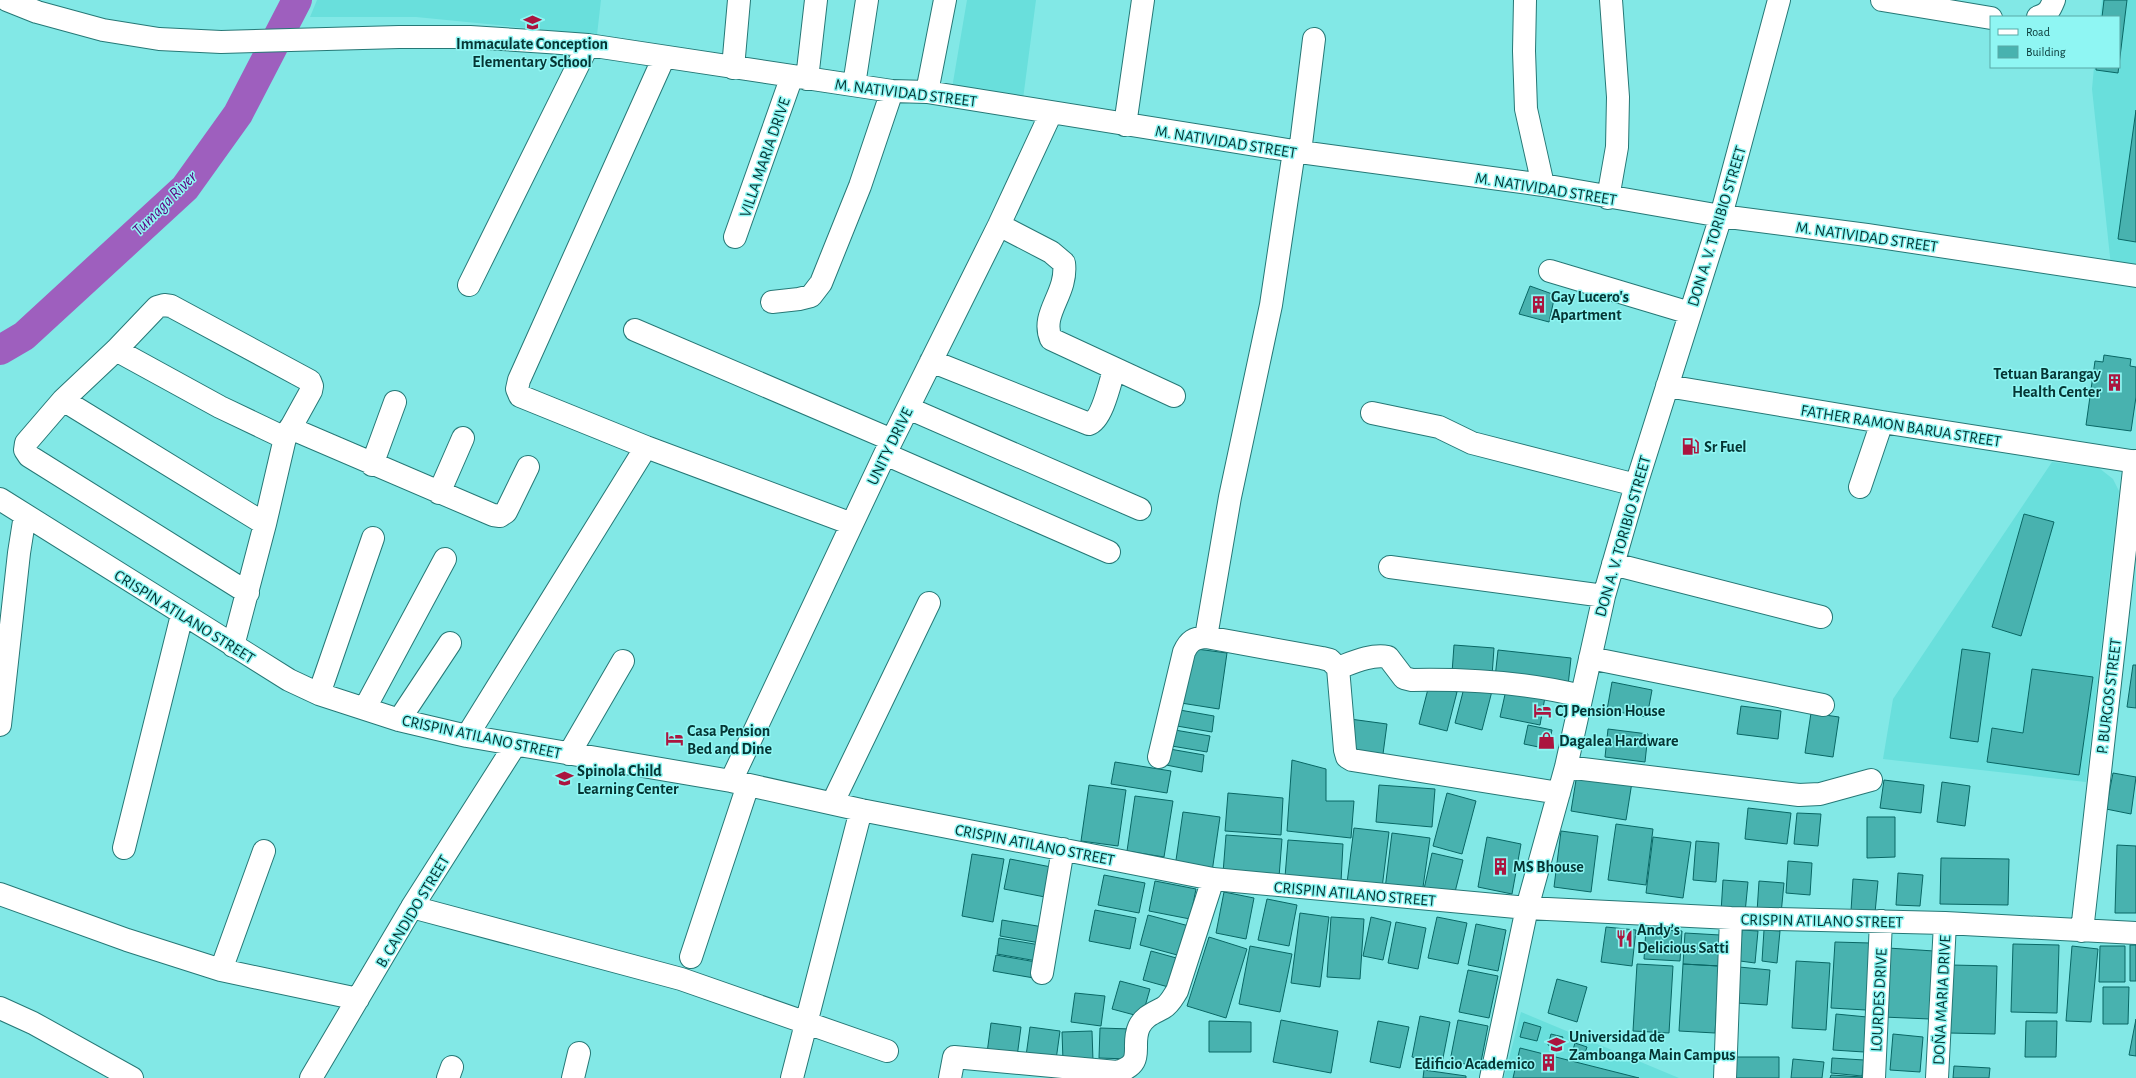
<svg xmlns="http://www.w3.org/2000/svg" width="2136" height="1078" viewBox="0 0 2136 1078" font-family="'Alegreya Sans',sans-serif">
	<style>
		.built { fill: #69dfdc }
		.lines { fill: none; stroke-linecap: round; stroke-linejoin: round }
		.river { stroke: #9e5fbe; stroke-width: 30 }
		.building { fill: #48b2af; stroke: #096765 }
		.minor-casing { stroke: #267876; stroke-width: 24 }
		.minor { stroke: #fff; stroke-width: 22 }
		.labels { text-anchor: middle; stroke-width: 3; stroke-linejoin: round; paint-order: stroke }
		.poi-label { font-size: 16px; font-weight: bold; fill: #053534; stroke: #8ff6f3; text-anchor: start }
		.street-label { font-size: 16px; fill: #053534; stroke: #8ff6f3 }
		.water-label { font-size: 17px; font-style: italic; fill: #5f0081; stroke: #8ff6f3 }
	</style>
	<rect width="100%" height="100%" fill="#82e8e6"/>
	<path class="built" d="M 317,0 L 601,0 L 597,35 L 416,17 L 310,17 Z
		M 967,0 L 1036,0 L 1023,99 L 952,88 Z
		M 2102,0 L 2136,0 L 2136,269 L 2111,266 L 2092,89 L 2094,67 L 2119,67 L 2119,17 L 2100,17 Z
		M 2052,462 L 2099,468 L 2113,479 L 2119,491 L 2086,782 L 1883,759 L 1893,699 Z
		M 1521,1012 L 1679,1078 L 1504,1078 Z"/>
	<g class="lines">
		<path class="river" d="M 0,350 L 24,336 L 185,188 L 238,114 L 297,0"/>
	</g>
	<path class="building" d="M 2104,0 L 2127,0 L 2118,73 L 2096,70 L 2096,67 L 2119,67 L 2119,17 L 2102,17 Z
		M 2136,110 L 2136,242 L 2118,239 Z
		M 1530,286 L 1555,295 L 1549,322 L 1519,314 Z
		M 2104,355 L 2131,359 L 2130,366 L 2136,367 L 2136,397 L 2131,431 L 2086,425 L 2095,361 L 2103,362 Z
		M 2024,514 L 2054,522 L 2021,636 L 1992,627 Z
		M 1454,645 L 1494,648 L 1492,676 L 1452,673 Z
		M 1189,648 L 1227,653 L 1219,709 L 1181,703 Z
		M 1962,649 L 1990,653 L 1978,742 L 1950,738 Z
		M 1498,650 L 1571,658 L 1568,686 L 1495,678 Z
		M 2133,665 L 2136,665 L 2136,708 L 2127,707 Z
		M 2032,669 L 2093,677 L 2079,775 L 1987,762 L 1992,728 L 2023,733 Z
		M 1612,682 L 1652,690 L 1647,717 L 1607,710 Z
		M 1465,684 L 1492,691 L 1482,730 L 1455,723 Z
		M 1429,685 L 1457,692 L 1447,731 L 1419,724 Z
		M 1506,690 L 1545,697 L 1540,725 L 1500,717 Z
		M 1741,706 L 1781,711 L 1778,739 L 1737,734 Z
		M 1174,709 L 1214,716 L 1212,732 L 1171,725 Z
		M 1811,713 L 1839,717 L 1833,757 L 1805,753 Z
		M 1350,719 L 1387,724 L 1383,754 L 1355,750 Z
		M 1528,725 L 1552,730 L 1548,749 L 1524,744 Z
		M 1169,729 L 1210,736 L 1207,752 L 1166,745 Z
		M 1608,729 L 1648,734 L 1645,762 L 1605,757 Z
		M 1164,748 L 1204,755 L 1202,772 L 1161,764 Z
		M 1292,760 L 1326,769 L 1326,801 L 1354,801 L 1351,838 L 1287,831 Z
		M 1115,762 L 1171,771 L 1167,793 L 1111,784 Z
		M 2113,773 L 2136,777 L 2131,814 L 2106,809 Z
		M 1577,774 L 1632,782 L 1626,820 L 1571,811 Z
		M 1884,780 L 1924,785 L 1921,813 L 1880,808 Z
		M 1942,782 L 1970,786 L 1965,826 L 1937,822 Z
		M 1089,785 L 1126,790 L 1118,846 L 1081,841 Z
		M 1379,785 L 1435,789 L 1432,827 L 1376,822 Z
		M 1228,793 L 1283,798 L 1281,835 L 1225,831 Z
		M 1447,793 L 1476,801 L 1462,854 L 1433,846 Z
		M 1135,796 L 1173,801 L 1164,857 L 1127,851 Z
		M 1748,808 L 1791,813 L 1787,844 L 1745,839 Z
		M 1183,812 L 1220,817 L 1212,872 L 1175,867 Z
		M 1797,813 L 1821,814 L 1818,846 L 1794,844 Z
		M 1867,817 L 1895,817 L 1895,857 L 1867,858 Z
		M 1616,824 L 1653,829 L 1646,885 L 1608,880 Z
		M 1354,828 L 1389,832 L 1382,888 L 1347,883 Z
		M 1561,831 L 1598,836 L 1591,892 L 1554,887 Z
		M 1392,833 L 1430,838 L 1422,894 L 1385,889 Z
		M 1226,835 L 1282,839 L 1279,877 L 1223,873 Z
		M 1487,837 L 1521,844 L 1512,894 L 1478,887 Z
		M 1653,837 L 1691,842 L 1683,898 L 1646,893 Z
		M 1288,840 L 1343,844 L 1341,882 L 1285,877 Z
		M 1696,841 L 1719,843 L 1716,882 L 1693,880 Z
		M 2117,845 L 2136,846 L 2136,913 L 2115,913 Z
		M 1432,853 L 1463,860 L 1454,896 L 1424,889 Z
		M 972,854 L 1004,859 L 993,922 L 962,916 Z
		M 1941,858 L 2009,859 L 2008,905 L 1940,904 Z
		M 1010,859 L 1051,867 L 1045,897 L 1004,889 Z
		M 1788,861 L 1812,863 L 1810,895 L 1786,893 Z
		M 1898,873 L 1923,875 L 1920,906 L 1896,905 Z
		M 1104,875 L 1145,883 L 1139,913 L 1098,905 Z
		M 1853,879 L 1878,881 L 1875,913 L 1851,911 Z
		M 1723,880 L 1748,882 L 1745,913 L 1721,912 Z
		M 1155,881 L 1196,889 L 1190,919 L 1149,911 Z
		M 1759,881 L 1784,883 L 1781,914 L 1757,912 Z
		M 1224,892 L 1254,898 L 1246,939 L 1216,933 Z
		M 1267,899 L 1297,905 L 1289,946 L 1258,940 Z
		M 1095,910 L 1136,918 L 1130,949 L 1089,941 Z
		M 1300,913 L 1329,917 L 1320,987 L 1291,983 Z
		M 1148,915 L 1189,926 L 1181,956 L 1140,945 Z
		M 1331,917 L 1364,919 L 1360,979 L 1327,977 Z
		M 1371,917 L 1391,922 L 1383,960 L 1363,956 Z
		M 1437,917 L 1467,923 L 1458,964 L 1428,958 Z
		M 1002,920 L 1043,927 L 1040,943 L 1000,936 Z
		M 1396,922 L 1426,928 L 1418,969 L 1388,963 Z
		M 1476,924 L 1506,930 L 1498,971 L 1468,965 Z
		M 1606,927 L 1636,930 L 1632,966 L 1601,962 Z
		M 1646,929 L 1682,931 L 1680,961 L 1644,959 Z
		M 1742,930 L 1758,931 L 1755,963 L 1740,961 Z
		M 1764,930 L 1780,931 L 1777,963 L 1762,961 Z
		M 1685,933 L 1720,935 L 1719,966 L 1683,964 Z
		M 1209,937 L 1247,949 L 1226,1018 L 1187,1006 Z
		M 999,938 L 1040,945 L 1037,961 L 997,954 Z
		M 1835,942 L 1870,943 L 1866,1010 L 1831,1008 Z
		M 2013,944 L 2059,945 L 2057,1013 L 2011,1012 Z
		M 2130,945 L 2136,945 L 2136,981 L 2130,981 Z
		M 1250,946 L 1292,954 L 1280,1012 L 1239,1004 Z
		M 2072,946 L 2098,949 L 2091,1022 L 2066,1021 Z
		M 2100,946 L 2125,946 L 2125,982 L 2099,982 Z
		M 1888,948 L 1934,951 L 1930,1019 L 1883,1017 Z
		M 1151,951 L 1180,959 L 1172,988 L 1143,980 Z
		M 996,955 L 1036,962 L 1034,978 L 993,971 Z
		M 1796,961 L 1830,963 L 1826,1030 L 1792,1028 Z
		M 1637,964 L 1673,966 L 1669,1033 L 1633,1031 Z
		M 1683,964 L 1719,966 L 1715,1033 L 1679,1031 Z
		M 1951,965 L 1997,966 L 1995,1034 L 1949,1033 Z
		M 1739,967 L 1770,970 L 1767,1005 L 1736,1003 Z
		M 1468,970 L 1498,976 L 1489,1018 L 1459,1012 Z
		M 1557,979 L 1587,987 L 1577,1022 L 1548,1013 Z
		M 1120,981 L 1150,989 L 1142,1017 L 1112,1009 Z
		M 2103,987 L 2129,987 L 2128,1024 L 2103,1024 Z
		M 1075,993 L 1105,996 L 1101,1026 L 1071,1022 Z
		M 1836,1014 L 1867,1017 L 1864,1052 L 1833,1050 Z
		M 1420,1016 L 1450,1022 L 1442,1063 L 1412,1057 Z
		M 2136,1019 L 2136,1056 L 2129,1055 Z
		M 1281,1020 L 1338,1031 L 1331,1073 L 1273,1062 Z
		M 1458,1020 L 1488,1026 L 1480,1067 L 1450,1061 Z
		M 1209,1021 L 1251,1022 L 1251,1052 L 1209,1052 Z
		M 1378,1021 L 1409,1027 L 1400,1068 L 1370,1062 Z
		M 2026,1021 L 2057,1021 L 2056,1057 L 2025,1057 Z
		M 1524,1022 L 1541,1027 L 1537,1041 L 1520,1037 Z
		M 991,1023 L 1021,1027 L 1017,1057 L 987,1053 Z
		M 1030,1027 L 1060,1031 L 1056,1060 L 1026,1056 Z
		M 1100,1028 L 1131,1029 L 1129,1059 L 1099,1058 Z
		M 1092,1031 L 1093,1061 L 1063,1061 L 1062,1032 Z
		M 1551,1034 L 1563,1037 L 1560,1048 L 1548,1045 Z
		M 1893,1034 L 1923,1037 L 1920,1072 L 1890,1070 Z
		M 1575,1043 L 1587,1047 L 1584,1056 L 1572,1053 Z
		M 1520,1048 L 1639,1078 L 1513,1078 Z
		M 1732,1057 L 1779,1057 L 1779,1078 L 1732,1078 Z
		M 1832,1058 L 1864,1060 L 1862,1076 L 1831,1073 Z
		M 1793,1059 L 1824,1062 L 1822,1078 L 1791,1078 Z
		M 1954,1066 L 1990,1068 L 1989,1078 L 1953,1078 Z
		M 1424,1070 L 1466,1076 L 1466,1078 L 1423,1078 Z
		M 1831,1075 L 1862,1077 L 1862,1078 L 1830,1078 Z"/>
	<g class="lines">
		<defs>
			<path id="minor" d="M 7,0 L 37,12 L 103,30 L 159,39 L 221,42 L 399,37 L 470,37 L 547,42 L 588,45 L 892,91 L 927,92 L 1300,152 L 1543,185 L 1721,216 L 1867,235 L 2136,276
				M 1525,0 L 1524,51 L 1526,109 L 1543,185
				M 1882,0 L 1991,18
				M 2038,17 C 2048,14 2050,10 2054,0
				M 664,57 L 519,380 L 517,389 L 520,396 L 646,447 L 852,524
				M 733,68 L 739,0
				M 807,79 L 816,0
				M 854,85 L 867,0
				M 927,92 L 945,0
				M 1125,125 L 1143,0
				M 1300,152 L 1314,39
				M 1608,198 L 1617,147 L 1618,97 L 1611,0
				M 999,225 L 1051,252 L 1064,263 C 1068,294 1040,313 1051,339 L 1174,396
				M 735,237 L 792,76
				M 1550,271 L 1690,313
				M 469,285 L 588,45
				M 772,302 L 799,299 L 811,296 L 821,283 L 860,186 L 892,91
				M 635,330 L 892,440
				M 116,350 L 220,407 L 285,438
				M 931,361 L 1089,424 C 1102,420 1110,383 1114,370
				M 1667,386 L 1882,422 L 2136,462
				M 63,400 L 265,524
				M 908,408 L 1140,509
				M 1372,413 L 1439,427 L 1472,443 L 1636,485
				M 290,428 L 493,515 L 500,516 L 506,512 L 528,467
				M 885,454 L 1109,552
				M 372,465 L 395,402
				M 1860,487 L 1882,422
				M 439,493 L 463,438
				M 0,499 L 289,680 L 319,694 L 399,720 L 467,736 L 731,781 L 861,810 L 1213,879 L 1527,908 L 1731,918 L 1945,923 L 2136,933
				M 1613,564 L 1821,617
				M 1390,567 L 1604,596
				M 1206,637 L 1230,497 L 1271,305 L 1294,151
				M 233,646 L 265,524 L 285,438 L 311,391 L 312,386 L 310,381 L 171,306 L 164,305 L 157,307 L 116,350 L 63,400 L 26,443 L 25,450 L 29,456 L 248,593
				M 1590,658 L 1823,705
				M 1338,668 C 1354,662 1371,654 1388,657 L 1404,678 L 1412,680 C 1469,679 1526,682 1581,696
				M 319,694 L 373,538
				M 365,708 L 445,559
				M 399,720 L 450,643
				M 0,725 L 19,553 L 25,515
				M 467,736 L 646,447
				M 569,754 L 623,661
				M 1159,757 L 1184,652 C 1189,641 1194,638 1206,637 L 1322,658 L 1330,660 L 1338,668 L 1345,750 L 1347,757 L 1352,760 L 1559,793
				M 1566,767 L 1799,795 L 1820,794 L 1871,780
				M 731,781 L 885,454 L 999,225 L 1051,113
				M 833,802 L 929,603
				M 124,848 L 182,615
				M 0,894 L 127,940 L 221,970 L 358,999
				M 412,907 L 681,979 L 887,1051
				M 2082,931 L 2135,461
				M 691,957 L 748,785
				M 221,970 L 264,851
				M 1042,973 L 1063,849
				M 0,1008 L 33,1023 L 132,1078
				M 311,1078 L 412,907 L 515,745
				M 448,1078 L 452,1067
				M 573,1078 L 579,1053
				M 792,1078 L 861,810
				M 950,1078 L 954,1057 L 1117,1072 C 1147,1063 1130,1047 1139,1027 C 1144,1016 1154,1013 1163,1008 C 1170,1004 1173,997 1177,991 L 1213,879
				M 1491,1078 L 1527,908 L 1566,767 L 1604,596 L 1636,485 L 1721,216 L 1779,0
				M 1725,1078 L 1731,918
				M 1874,1078 L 1881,921
				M 1937,1078 L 1945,923"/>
		</defs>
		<use href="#minor" class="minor-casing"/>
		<use href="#minor" class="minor"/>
	</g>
	<defs>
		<symbol id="school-bare" viewBox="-9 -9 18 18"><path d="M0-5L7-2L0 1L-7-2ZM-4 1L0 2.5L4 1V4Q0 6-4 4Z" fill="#ab153f" stroke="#8ff6f3" stroke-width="2.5" paint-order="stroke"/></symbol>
		<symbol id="building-bare" viewBox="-9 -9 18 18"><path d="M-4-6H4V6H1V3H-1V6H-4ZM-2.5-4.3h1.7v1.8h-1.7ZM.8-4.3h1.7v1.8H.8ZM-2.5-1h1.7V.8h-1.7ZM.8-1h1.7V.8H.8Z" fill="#ab153f" stroke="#8ff6f3" stroke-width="2.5" paint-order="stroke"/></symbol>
		<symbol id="fuel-bare" viewBox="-9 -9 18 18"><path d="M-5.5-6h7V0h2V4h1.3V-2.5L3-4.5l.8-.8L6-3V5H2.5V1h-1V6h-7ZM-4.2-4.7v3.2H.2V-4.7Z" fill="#ab153f" stroke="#8ff6f3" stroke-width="2.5" paint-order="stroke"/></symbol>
		<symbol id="hotel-bare" viewBox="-9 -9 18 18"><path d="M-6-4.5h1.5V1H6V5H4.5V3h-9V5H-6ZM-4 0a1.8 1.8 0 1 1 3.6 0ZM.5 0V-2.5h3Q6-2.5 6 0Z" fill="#ab153f" stroke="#8ff6f3" stroke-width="2.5" paint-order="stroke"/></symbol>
		<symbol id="shop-bare" viewBox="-9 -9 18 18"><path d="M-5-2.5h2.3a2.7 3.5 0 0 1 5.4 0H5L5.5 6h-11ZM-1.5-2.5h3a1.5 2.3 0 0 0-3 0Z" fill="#ab153f" stroke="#8ff6f3" stroke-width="2.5" paint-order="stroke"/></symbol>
		<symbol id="restaurant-bare" viewBox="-9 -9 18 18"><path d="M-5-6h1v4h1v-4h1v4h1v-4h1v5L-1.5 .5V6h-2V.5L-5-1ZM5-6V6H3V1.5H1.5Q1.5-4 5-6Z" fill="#ab153f" stroke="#8ff6f3" stroke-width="2.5" paint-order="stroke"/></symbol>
		<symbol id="university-bare" viewBox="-9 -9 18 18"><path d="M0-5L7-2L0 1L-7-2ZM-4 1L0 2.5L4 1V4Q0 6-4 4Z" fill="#ab153f" stroke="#8ff6f3" stroke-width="2.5" paint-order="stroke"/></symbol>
	</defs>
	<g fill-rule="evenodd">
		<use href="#school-bare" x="520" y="10" width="25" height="25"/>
		<use href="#building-bare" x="1526" y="292" width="25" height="25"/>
		<use href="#building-bare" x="2102" y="370" width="25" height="25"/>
		<use href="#fuel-bare" x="1678" y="434" width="25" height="25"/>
		<use href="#hotel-bare" x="1530" y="698" width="25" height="25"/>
		<use href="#hotel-bare" x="662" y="726" width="25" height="25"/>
		<use href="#shop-bare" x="1534" y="728" width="25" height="25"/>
		<use href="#school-bare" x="552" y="766" width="25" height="25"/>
		<use href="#building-bare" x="1488" y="854" width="25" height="25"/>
		<use href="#restaurant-bare" x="1612" y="926" width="25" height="25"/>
		<use href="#university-bare" x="1544" y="1032" width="25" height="25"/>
		<use href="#building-bare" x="1536" y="1050" width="25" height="25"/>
	</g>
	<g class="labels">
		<g class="poi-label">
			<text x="532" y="49" text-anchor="middle">Immaculate Conception<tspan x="532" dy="18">Elementary School</tspan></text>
			<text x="1551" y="302">Gay Lucero's<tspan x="1551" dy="18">Apartment</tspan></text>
			<text x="2101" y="379" text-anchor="end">Tetuan Barangay<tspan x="2101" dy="18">Health Center</tspan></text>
			<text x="1704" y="452">Sr Fuel</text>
			<text x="1555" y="716">CJ Pension House</text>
			<text x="687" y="736">Casa Pension<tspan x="687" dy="18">Bed and Dine</tspan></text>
			<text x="1559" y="746">Dagalea Hardware</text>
			<text x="577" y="776">Spinola Child<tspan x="577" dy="18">Learning Center</tspan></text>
			<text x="1513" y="872">MS Bhouse</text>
			<text x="1637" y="935">Andy’s<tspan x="1637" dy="18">Delicious Satti</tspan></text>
			<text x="1569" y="1042">Universidad de<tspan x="1569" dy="18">Zamboanga Main Campus</tspan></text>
			<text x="1535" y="1069" text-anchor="end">Edificio Academico</text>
		</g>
		<g class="street-label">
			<text transform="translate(906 92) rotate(7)" y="6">M. NATIVIDAD STREET</text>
			<text transform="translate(1226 141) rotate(9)" y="6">M. NATIVIDAD STREET</text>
			<text transform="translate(764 157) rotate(-71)" y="6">VILLA MARIA DRIVE</text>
			<text transform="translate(1546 188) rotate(9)" y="6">M. NATIVIDAD STREET</text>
			<text transform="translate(1716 226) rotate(-73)" y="6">DON A. V. TORIBIO STREET</text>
			<text transform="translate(1867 236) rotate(8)" y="6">M. NATIVIDAD STREET</text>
			<text transform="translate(1901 425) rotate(9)" y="6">FATHER RAMON BARUA STREET</text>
			<text transform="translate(889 446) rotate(-64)" y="6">UNITY DRIVE</text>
			<text transform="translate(1622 536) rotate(-74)" y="6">DON A. V. TORIBIO STREET</text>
			<text transform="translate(185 616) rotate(32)" y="6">CRISPIN ATILANO STREET</text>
			<text transform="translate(2108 696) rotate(-83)" y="6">P. BURGOS STREET</text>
			<text transform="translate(482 736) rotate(12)" y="6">CRISPIN ATILANO STREET</text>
			<text transform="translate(1035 844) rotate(11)" y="6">CRISPIN ATILANO STREET</text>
			<text transform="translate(1355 893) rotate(5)" y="6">CRISPIN ATILANO STREET</text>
			<text transform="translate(412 911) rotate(-59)" y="6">B. CANDIDO STREET</text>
			<text transform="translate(1822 920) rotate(1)" y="6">CRISPIN ATILANO STREET</text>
			<text transform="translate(1878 1000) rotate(-87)" y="6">LOURDES DRIVE</text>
			<text transform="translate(1941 1000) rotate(-87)" y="6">DOÑA MARIA DRIVE</text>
		</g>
		<g class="water-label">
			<text transform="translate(164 203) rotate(-45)" y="6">Tumaga River</text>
		</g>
	</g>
	<rect x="1990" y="16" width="130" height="52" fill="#8ff6f3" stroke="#58a9a7"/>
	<rect x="1998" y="29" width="20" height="6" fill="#ffffff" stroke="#58a9a7"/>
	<text x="2026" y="36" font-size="12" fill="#053534">Road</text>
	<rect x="1998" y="46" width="20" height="12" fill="#48b2af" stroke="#58a9a7"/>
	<text x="2026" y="56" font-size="12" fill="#053534">Building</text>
</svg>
